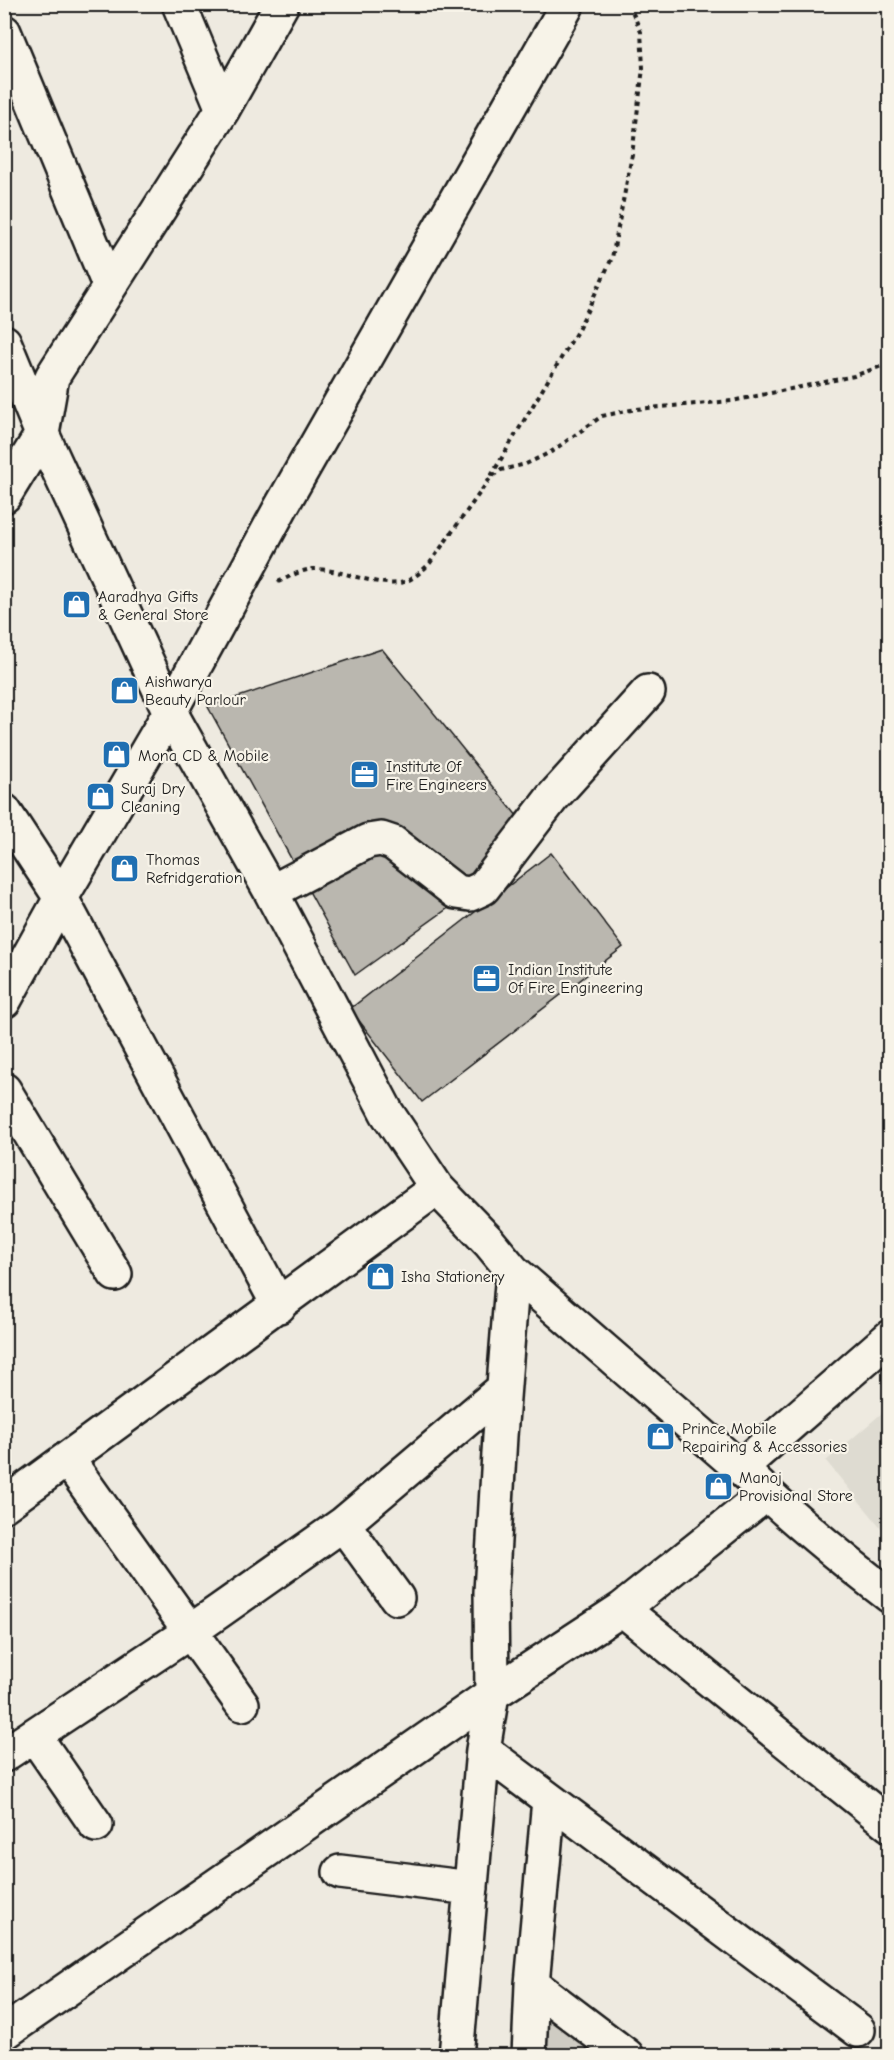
<svg xmlns="http://www.w3.org/2000/svg" width="894" height="2060" viewBox="0 0 894 2060" font-family="'Comic Neue',sans-serif">
	<style>
		.built { fill: #dedbd1 }
		.green { fill: #cfccc3; stroke: #767470; stroke-width: 1.5 }
		.building { fill: #bab7af; stroke: #1c1c1c; stroke-width: 1.5 }
		.lines { fill: none; stroke-linecap: round; stroke-linejoin: round }
		.minor-casing { stroke: #1c1c1c; stroke-width: 38 }
		.path { stroke: #1c1c1c; stroke-width: 4; stroke-dasharray: 4.5 4.5; stroke-linecap: butt }
		.minor { stroke: #f7f3e8; stroke-width: 33 }
		.labels { text-anchor: middle; stroke-width: 4.5; stroke-linejoin: round; paint-order: stroke }
		.poi-label { font-size: 16px; fill: #1c1c1c; stroke: #f7f3e8; text-anchor: start }
	</style>
	<rect width="100%" height="100%" fill="#eeeae0"/>
	<filter id="ink" filterUnits="userSpaceOnUse"><feTurbulence type="fractalNoise" baseFrequency=".0167" numOctaves="2"/><feDisplacementMap in="SourceGraphic" scale="12" xChannelSelector="R" yChannelSelector="G"/><feConvolveMatrix kernelMatrix="1 2 1 2 8 2 1 2 1" color-interpolation-filters="sRGB"/></filter>
	<g filter="url(#ink)">
		<path class="built" d="M 889,1407 L 890,1534 L 888,1536 L 826,1461 Z"/>
		<path class="green" d="M 547,2015 L 598,2055 L 544,2056 Z"/>
		<path class="building" d="M 382,649 L 539,843 L 355,975 L 208,707 Z
			M 551,853 L 623,947 L 422,1102 L 350,1009 Z"/>
		<g class="lines">
			<defs>
				<path id="minor" d="M 179,4 L 223,109
					M 4,32 L 109,285
					M 4,342 L 42,434 L 170,712 L 271,892 L 387,1113 L 437,1188 L 489,1242 L 513,1271 L 740,1468 C 787,1514 838,1556 890,1596
					M 4,496 L 42,434 L 52,377 L 223,109 L 282,4
					M 4,811 L 61,898 L 279,1306
					M 271,892 L 368,841 L 381,839 L 393,843 L 456,892 L 470,894 L 483,888 L 552,798 L 648,692
					M 4,1001 L 61,898 L 170,712 L 281,507 L 566,7
					M 4,1090 L 115,1274
					M 68,1460 L 242,1704
					M 740,1468 L 890,1337
					M 4,1505 L 437,1188
					M 343,1524 L 397,1598
					M 622,1609 L 890,1825
					M 34,1735 L 96,1825
					M 483,1750 L 858,2030
					M 4,1755 L 191,1631 L 343,1524 L 503,1389
					M 549,1800 L 532,1984 L 627,2056
					M 340,1872 L 471,1888
					M 4,2033 L 492,1694 L 622,1609 L 766,1494
					M 456,2056 L 483,1750 L 492,1694 L 491,1592 L 500,1436 L 513,1271
					M 529,2056 L 532,1984"/>
			</defs>
			<use href="#minor" class="minor-casing"/>
			<path class="path" d="M 491,476 L 579,328 L 612,258 L 632,155 L 643,68 L 641,32 L 629,4
				M 278,582 C 289,577 301,570 313,569 C 340,568 380,589 404,582 C 414,579 423,570 430,563 L 491,477 L 501,470 L 526,464 L 551,452 L 602,416 L 636,409 L 732,401 L 854,376 L 890,363"/>
			<use href="#minor" class="minor"/>
		</g>
	</g>
	<defs>
		<symbol id="shop-square" viewBox="-11 -11 22 22"><rect x="-9" y="-9" width="18" height="18" rx="4" fill="#1f6fb2" stroke="#f7f3e8"/><path d="M-5-2.5h2.3a2.7 3.5 0 0 1 5.4 0H5L5.5 6h-11ZM-1.5-2.5h3a1.5 2.3 0 0 0-3 0Z" fill="#fff"/></symbol>
		<symbol id="office-square" viewBox="-11 -11 22 22"><rect x="-9" y="-9" width="18" height="18" rx="4" fill="#1f6fb2" stroke="#f7f3e8"/><path d="M-6-3h4V-5.5h4V-3h4V5H-6ZM-1-4.5V-3h2v-1.5ZM-6 0V1H6V0Z" fill="#fff"/></symbol>
	</defs>
	<g fill-rule="evenodd">
		<use href="#shop-square" x="60" y="588" width="33" height="33"/>
		<use href="#shop-square" x="108" y="674" width="33" height="33"/>
		<use href="#shop-square" x="100" y="738" width="33" height="33"/>
		<use href="#office-square" x="348" y="758" width="33" height="33"/>
		<use href="#shop-square" x="84" y="780" width="33" height="33"/>
		<use href="#shop-square" x="108" y="852" width="33" height="33"/>
		<use href="#office-square" x="470" y="962" width="33" height="33"/>
		<use href="#shop-square" x="364" y="1260" width="33" height="33"/>
		<use href="#shop-square" x="644" y="1420" width="33" height="33"/>
		<use href="#shop-square" x="702" y="1470" width="33" height="33"/>
	</g>
	<g class="labels">
		<g class="poi-label">
			<text x="98" y="602">Aaradhya Gifts<tspan x="98" dy="18">&amp; General Store</tspan></text>
			<text x="145" y="687">Aishwarya<tspan x="145" dy="18">Beauty Parlour</tspan></text>
			<text x="138" y="761">Mona CD &amp; Mobile</text>
			<text x="386" y="772">Institute Of<tspan x="386" dy="18">Fire Engineers</tspan></text>
			<text x="121" y="794">Suraj Dry<tspan x="121" dy="18">Cleaning</tspan></text>
			<text x="146" y="865">Thomas<tspan x="146" dy="18">Refridgeration</tspan></text>
			<text x="508" y="975">Indian Institute<tspan x="508" dy="18">Of Fire Engineering</tspan></text>
			<text x="401" y="1282">Isha Stationery</text>
			<text x="682" y="1434">Prince Mobile<tspan x="682" dy="18">Repairing &amp; Accessories</tspan></text>
			<text x="739" y="1483">Manoj<tspan x="739" dy="18">Provisional Store</tspan></text>
		</g>
	</g>
	<rect width="894" height="2060" fill="none" stroke="#f7f3e8" stroke-width="24"/>
	<rect x="12" y="12" width="870" height="2036" fill="none" stroke="#1c1c1c" stroke-width="2" filter="url(#ink)"/>
</svg>
